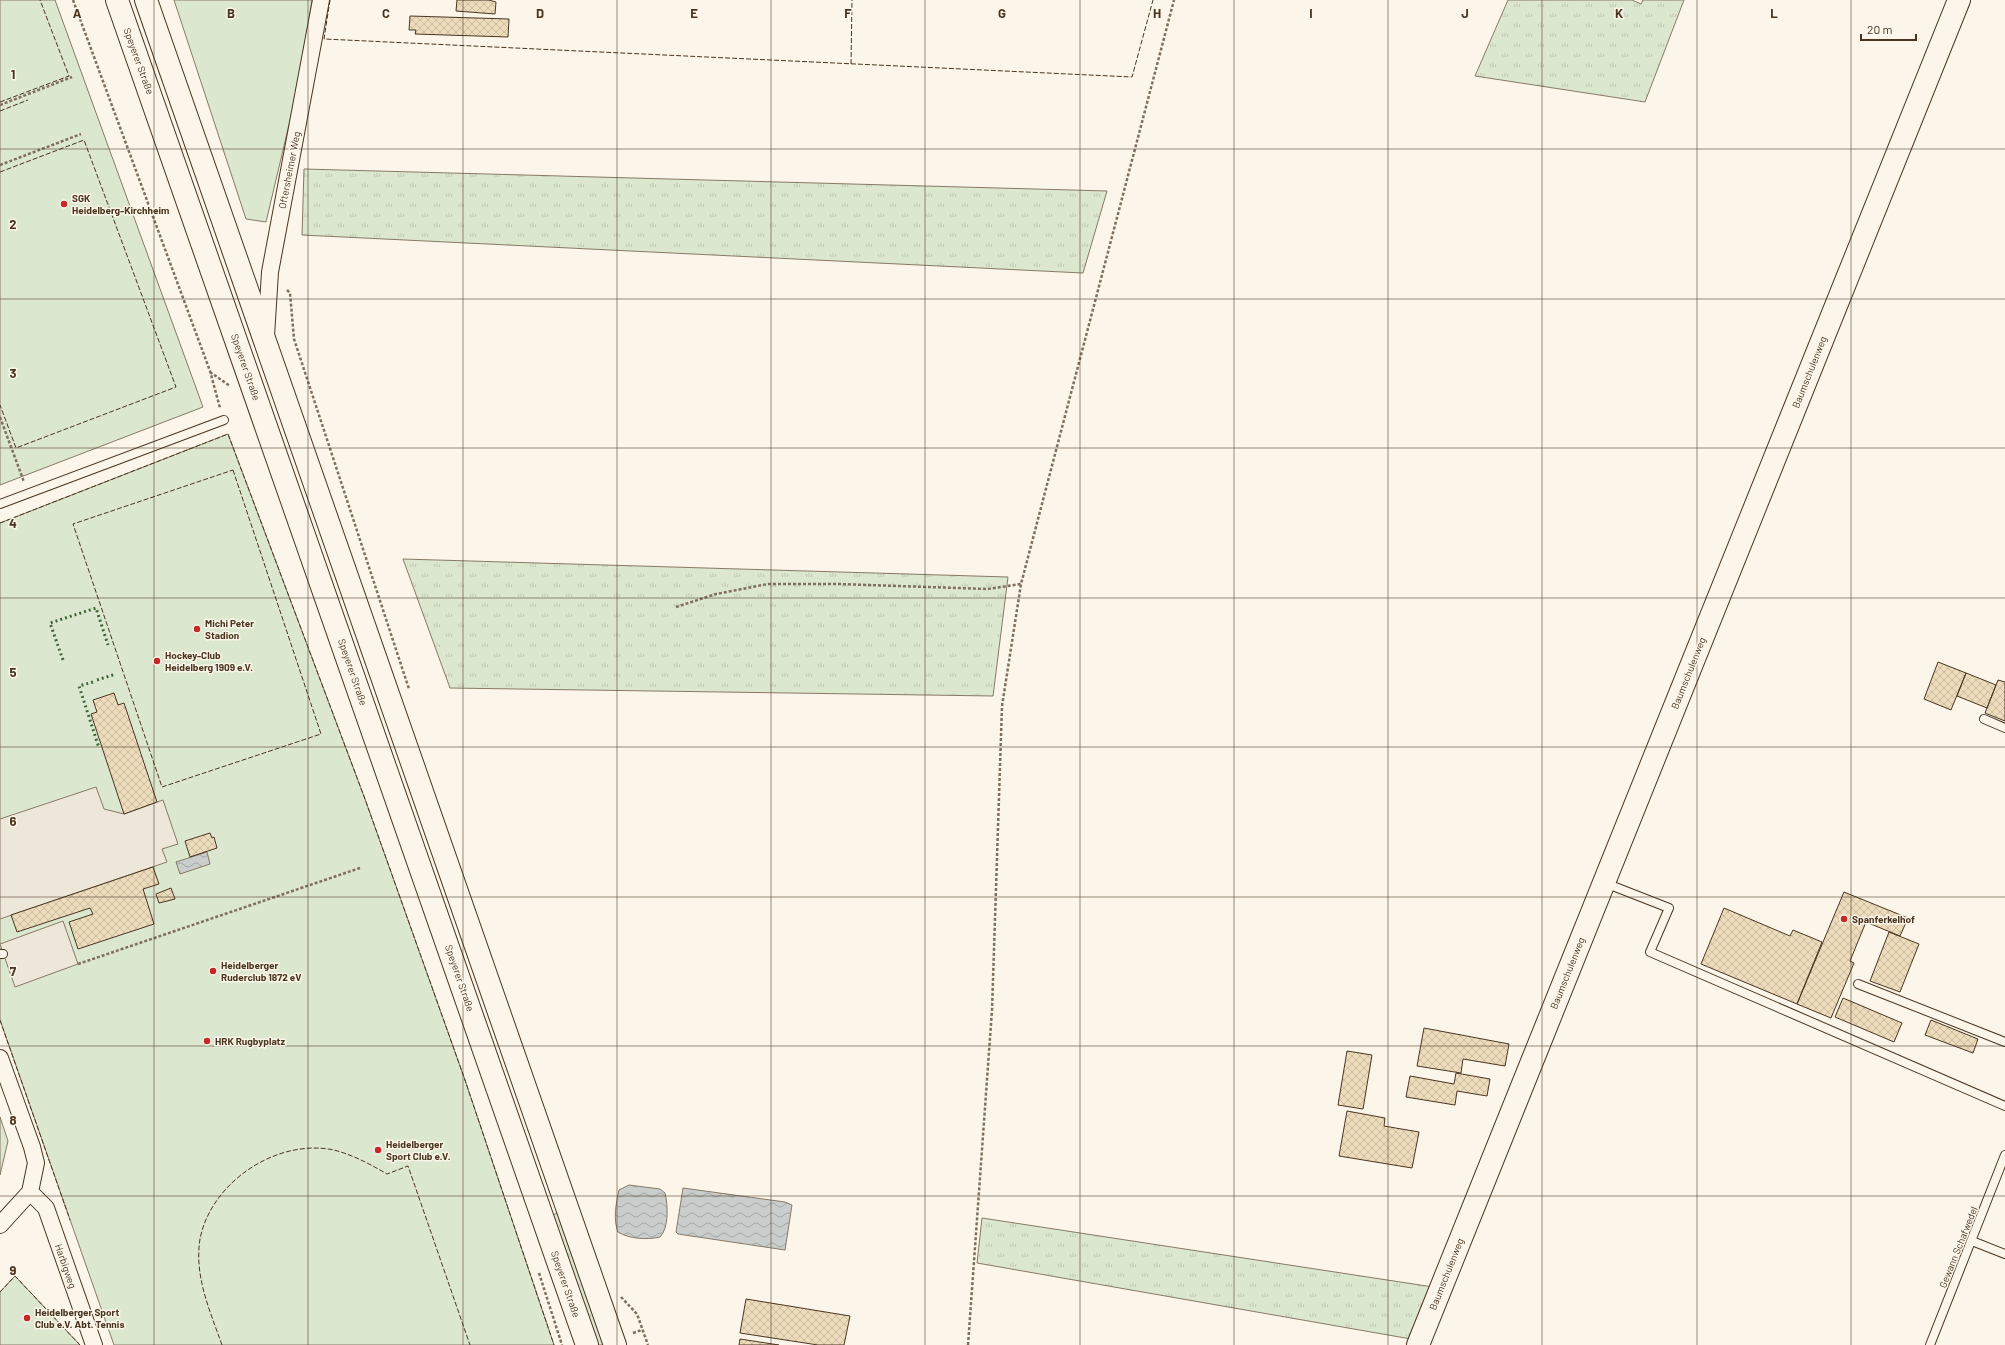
<svg xmlns="http://www.w3.org/2000/svg" width="2005" height="1345" viewBox="0 0 2005 1345" font-family="Barlow,sans-serif">
	<style>
		.grass { fill: url(#grass-tufts); stroke: #887966 }
		.garden { fill: #dce7d0; stroke: #887966 }
		.parking { fill: #ede7d9; stroke: #887966 }
		.water { fill: url(#water-waves); stroke: #887966 }
		.building { fill: url(#building-cross-hatch); stroke: #4a3520 }
		.lines { fill: none; stroke-linecap: round; stroke-linejoin: round }
		.lane-casing { stroke: #4a3520; stroke-width: 10 }
		.street-casing { stroke: #4a3520; stroke-width: 18 }
		.secondary-casing { stroke: #4a3520; stroke-width: 24 }
		.primary-casing { stroke: #4a3520; stroke-width: 24 }
		.path { stroke: #7f6f5c; stroke-width: 2.5; stroke-dasharray: 3 2; stroke-linecap: butt }
		.lane { stroke: #fbf6e9; stroke-width: 8 }
		.street { stroke: #fbf6e9; stroke-width: 16 }
		.secondary { stroke: #fbf6e9; stroke-width: 22 }
		.primary { stroke: #fbf6e9; stroke-width: 22 }
		.hedge { stroke: #436837; stroke-width: 3; stroke-dasharray: 2 3; stroke-linecap: butt }
		.fence { stroke: #4a3520; stroke-width: 1; stroke-dasharray: 5 2; stroke-linecap: butt }
		.grid { fill: none; stroke: #4a3520; stroke-width: 1; stroke-opacity: 0.55 }
		.poi-dot { fill: #c62828; stroke: #fbf6e9; stroke-width: 1.5 }
		.labels { text-anchor: middle; stroke-width: 3; stroke-linejoin: round; paint-order: stroke }
		.street-label { font-size: 10px; fill: #4a3520; stroke: #fbf6e9 }
		.poi-label { font-size: 10px; font-weight: bold; fill: #4a3520; stroke: #fbf6e9; text-anchor: start }
		.grid-label { font-size: 13px; text-anchor: middle; font-weight: bold; fill: #4a3520; stroke: #fbf6e9; stroke-width: 3; stroke-linejoin: round; paint-order: stroke }
	</style>
	<defs>
		<pattern id="grass-tufts" width="24" height="20" patternUnits="userSpaceOnUse"><rect width="24" height="20" fill="#dce7d0"/><path d="M3 7l-1-3M5 7V3M7 7l1-3M15 17l-1-3M17 17v-4M19 17l1-3" fill="none" stroke="#bec7b2"/></pattern>
		<pattern id="water-waves" width="16" height="10" patternUnits="userSpaceOnUse"><rect width="16" height="10" fill="#c9cecd"/><path d="M0 5q4-4 8 0t8 0" fill="none" stroke="#a5a8a6"/></pattern>
		<pattern id="building-cross-hatch" width="8" height="8" patternUnits="userSpaceOnUse"><rect width="8" height="8" fill="#ecdcbc"/><path d="M0 0l8 8M0 8l8-8" fill="none" stroke="#ccbda1"/></pattern>
	</defs>
	<rect width="100%" height="100%" fill="#fbf6e9"/>
	<path class="grass" d="M 1508,0 L 1632,0 L 1641,4 L 1643,0 L 1684,0 L 1645,102 L 1475,76 Z
		M 304,169 L 1107,191 L 1083,273 L 302,235 Z
		M 403,559 L 1008,577 L 993,696 L 450,688 Z
		M 557,1213 L 604,1345 L 597,1345 L 553,1215 Z
		M 982,1218 L 1433,1287 L 1411,1339 L 977,1263 Z"/>
	<path class="garden" d="M 0,0 L 55,0 L 203,407 L 0,485 Z
		M 174,0 L 312,0 L 301,74 L 266,222 L 246,219 Z
		M 228,434 L 365,799 L 465,1080 L 554,1345 L 114,1345 L 0,1020 L 0,523 Z
		M 0,1117 L 8,1141 L 0,1175 Z
		M 15,1276 L 80,1345 L 0,1345 L 0,1292 Z"/>
	<path class="parking" d="M 96,787 L 104,809 L 124,814 L 163,800 L 178,844 L 162,849 L 167,862 L 0,919 L 0,819 Z
		M 63,921 L 78,964 L 15,987 L 0,944 Z"/>
	<path class="water" d="M 207,852 L 210,864 L 180,874 L 176,862 Z
		M 629,1185 L 660,1189 L 665,1193 C 668,1205 669,1228 660,1237 C 647,1240 629,1239 618,1232 C 613,1220 616,1203 619,1190 Z
		M 683,1188 L 785,1202 L 792,1205 L 785,1250 L 678,1234 L 676,1232 Z"/>
	<path class="building" d="M 457,0 L 489,0 L 496,2 L 495,14 L 456,11 Z
		M 410,16 L 509,19 L 508,37 L 415,34 L 416,30 L 409,30 Z
		M 1938,662 L 1966,673 L 1951,710 L 1924,699 Z
		M 1966,673 L 1996,685 L 1987,708 L 1957,696 Z
		M 1998,680 L 2005,682 L 2005,721 L 1985,713 Z
		M 114,693 L 118,705 L 124,703 L 157,802 L 124,814 L 91,714 L 97,712 L 93,700 Z
		M 210,833 L 212,838 L 214,837 L 217,848 L 190,857 L 185,841 Z
		M 153,867 L 159,884 L 143,889 L 154,924 L 78,949 L 69,922 L 93,914 L 90,908 L 17,932 L 11,915 Z
		M 171,888 L 175,899 L 159,903 L 156,894 Z
		M 1844,892 L 1908,918 L 1900,936 L 1866,922 L 1850,961 L 1854,963 L 1831,1018 L 1797,1004 Z
		M 1724,908 L 1790,936 L 1793,930 L 1822,942 L 1797,1004 L 1701,964 Z
		M 1889,932 L 1919,944 L 1900,992 L 1870,981 Z
		M 1843,998 L 1902,1023 L 1894,1042 L 1835,1017 Z
		M 1931,1020 L 1978,1039 L 1973,1053 L 1925,1035 Z
		M 1424,1028 L 1509,1044 L 1505,1066 L 1463,1059 L 1461,1073 L 1417,1066 Z
		M 1347,1051 L 1372,1055 L 1363,1109 L 1338,1105 Z
		M 1456,1073 L 1490,1079 L 1487,1096 L 1457,1091 L 1455,1105 L 1406,1097 L 1410,1076 L 1454,1084 Z
		M 1347,1111 L 1385,1118 L 1384,1126 L 1419,1132 L 1412,1168 L 1339,1156 Z
		M 746,1299 L 850,1316 L 844,1345 L 818,1345 L 740,1333 Z
		M 740,1339 L 779,1345 L 739,1345 Z"/>
	<g class="lines">
		<defs>
			<path id="lane" d="M 0,504 L 224,420
				M 1984,719 L 2005,728
				M 1605,883 L 1669,908 L 1650,952 L 2005,1106
				M 0,954 L 3,954
				M 1858,984 L 2005,1042
				M 1972,1241 L 2005,1254
				M 1930,1345 L 2005,1155"/>
			<path id="street" d="M 266,336 L 270,272 L 321,0
				M 0,1058 L 32,1147 L 36,1163 L 30,1192 L 0,1225
				M 30,1192 L 46,1208 L 94,1345"/>
			<path id="secondary" d="M 1418,1345 L 1959,0"/>
			<path id="primary" d="M 117,0 L 587,1345
				M 146,0 L 615,1345"/>
		</defs>
		<use href="#lane" class="lane-casing"/>
		<use href="#street" class="street-casing"/>
		<use href="#secondary" class="secondary-casing"/>
		<use href="#primary" class="primary-casing"/>
		<path class="path" d="M 73,0 L 210,371 L 220,408
			M 0,105 L 72,77
			M 0,165 L 81,134
			M 287,290 L 290,293 L 294,339 L 409,689
			M 210,372 L 230,386
			M 0,417 L 24,482
			M 676,607 L 716,594 L 768,584 L 839,584 L 987,589 L 1021,584
			M 78,964 L 360,868
			M 539,1273 L 562,1345
			M 621,1297 L 637,1314 L 648,1345
			M 633,1333 L 642,1330
			M 968,1345 L 992,1010 L 1002,706 L 1021,584 L 1174,0"/>
		<use href="#lane" class="lane"/>
		<use href="#street" class="street"/>
		<use href="#secondary" class="secondary"/>
		<use href="#primary" class="primary"/>
		<path class="hedge" d="M 63,660 L 50,623 L 96,608 L 108,645
			M 97,680 L 116,674
			M 93,682 L 79,686 L 99,748"/>
		<path class="fence" d="M 330,0 L 324,39 L 1132,77 L 1153,0
			M 851,64 L 852,0
			M 0,102 L 69,76 L 40,0
			M 0,111 L 28,100
			M 0,172 L 84,140 L 176,387 L 16,448 L 0,405
			M 233,470 L 321,734 L 162,787 L 73,524 Z
			M 0,523 L 228,434 L 365,799 L 465,1080 L 554,1345
			M 0,1020 L 70,1220
			M 0,1292 L 15,1276 L 80,1345
			M 222,1345 C 210,1311 194,1276 200,1239 C 211,1182 277,1138 334,1150 C 353,1155 370,1164 387,1174 L 408,1166 L 470,1345"/>
	</g>
	<path class="grid" d="M 154,0 L 154,1345M 308,0 L 308,1345M 463,0 L 463,1345M 617,0 L 617,1345M 771,0 L 771,1345M 925,0 L 925,1345M 1080,0 L 1080,1345M 1234,0 L 1234,1345M 1388,0 L 1388,1345M 1542,0 L 1542,1345M 1697,0 L 1697,1345M 1851,0 L 1851,1345M 0,149 L 2005,149M 0,299 L 2005,299M 0,448 L 2005,448M 0,598 L 2005,598M 0,747 L 2005,747M 0,897 L 2005,897M 0,1046 L 2005,1046M 0,1196 L 2005,1196"/>
	<g class="poi-dot">
		<circle cx="64" cy="204" r="4"/>
		<circle cx="197" cy="629" r="4"/>
		<circle cx="157" cy="661" r="4"/>
		<circle cx="1844" cy="919" r="4"/>
		<circle cx="213" cy="971" r="4"/>
		<circle cx="207" cy="1041" r="4"/>
		<circle cx="378" cy="1150" r="4"/>
		<circle cx="27" cy="1318" r="4"/>
	</g>
	<g class="labels">
		<g class="street-label">
			<text transform="translate(139 61) rotate(70)" y="4">Speyerer Straße</text>
			<text transform="translate(289 170) rotate(-79)" y="4">Oftersheimer Weg</text>
			<text transform="translate(246 367) rotate(71)" y="4">Speyerer Straße</text>
			<text transform="translate(1809 372) rotate(-68)" y="4">Baumschulenweg</text>
			<text transform="translate(353 672) rotate(71)" y="4">Speyerer Straße</text>
			<text transform="translate(1688 673) rotate(-68)" y="4">Baumschulenweg</text>
			<text transform="translate(1567 973) rotate(-68)" y="4">Baumschulenweg</text>
			<text transform="translate(460 978) rotate(71)" y="4">Speyerer Straße</text>
			<text transform="translate(1958 1247) rotate(-68)" y="4">Gewann Schafwedel</text>
			<text transform="translate(66 1266) rotate(71)" y="4">Harbigweg</text>
			<text transform="translate(1446 1274) rotate(-68)" y="4">Baumschulenweg</text>
			<text transform="translate(566 1284) rotate(71)" y="4">Speyerer Straße</text>
		</g>
		<g class="poi-label">
			<text x="72" y="202">SGK<tspan x="72" dy="12">Heidelberg-Kirchheim</tspan></text>
			<text x="205" y="627">Michi Peter<tspan x="205" dy="12">Stadion</tspan></text>
			<text x="165" y="659">Hockey-Club<tspan x="165" dy="12">Heidelberg 1909 e.V.</tspan></text>
			<text x="1852" y="923">Spanferkelhof</text>
			<text x="221" y="969">Heidelberger<tspan x="221" dy="12">Ruderclub 1872 eV</tspan></text>
			<text x="215" y="1045">HRK Rugbyplatz</text>
			<text x="386" y="1148">Heidelberger<tspan x="386" dy="12">Sport Club e.V.</tspan></text>
			<text x="35" y="1316">Heidelberger Sport<tspan x="35" dy="12">Club e.V. Abt. Tennis</tspan></text>
		</g>
	</g>
	<g class="grid-label">
		<text x="77" y="18">A</text>
		<text x="231" y="18">B</text>
		<text x="386" y="18">C</text>
		<text x="540" y="18">D</text>
		<text x="694" y="18">E</text>
		<text x="848" y="18">F</text>
		<text x="1002" y="18">G</text>
		<text x="1157" y="18">H</text>
		<text x="1311" y="18">I</text>
		<text x="1465" y="18">J</text>
		<text x="1619" y="18">K</text>
		<text x="1774" y="18">L</text>
		<text x="13" y="79">1</text>
		<text x="13" y="229">2</text>
		<text x="13" y="378">3</text>
		<text x="13" y="528">4</text>
		<text x="13" y="677">5</text>
		<text x="13" y="826">6</text>
		<text x="13" y="976">7</text>
		<text x="13" y="1125">8</text>
		<text x="13" y="1275">9</text>
	</g>
	<path d="M1861 34v6h55v-6" fill="none" stroke="#4a3520" stroke-width="2"/>
	<text x="1867" y="34" font-size="12" fill="#4a3520" stroke="#fbf6e9" stroke-width="3" paint-order="stroke">20 m</text>
</svg>
